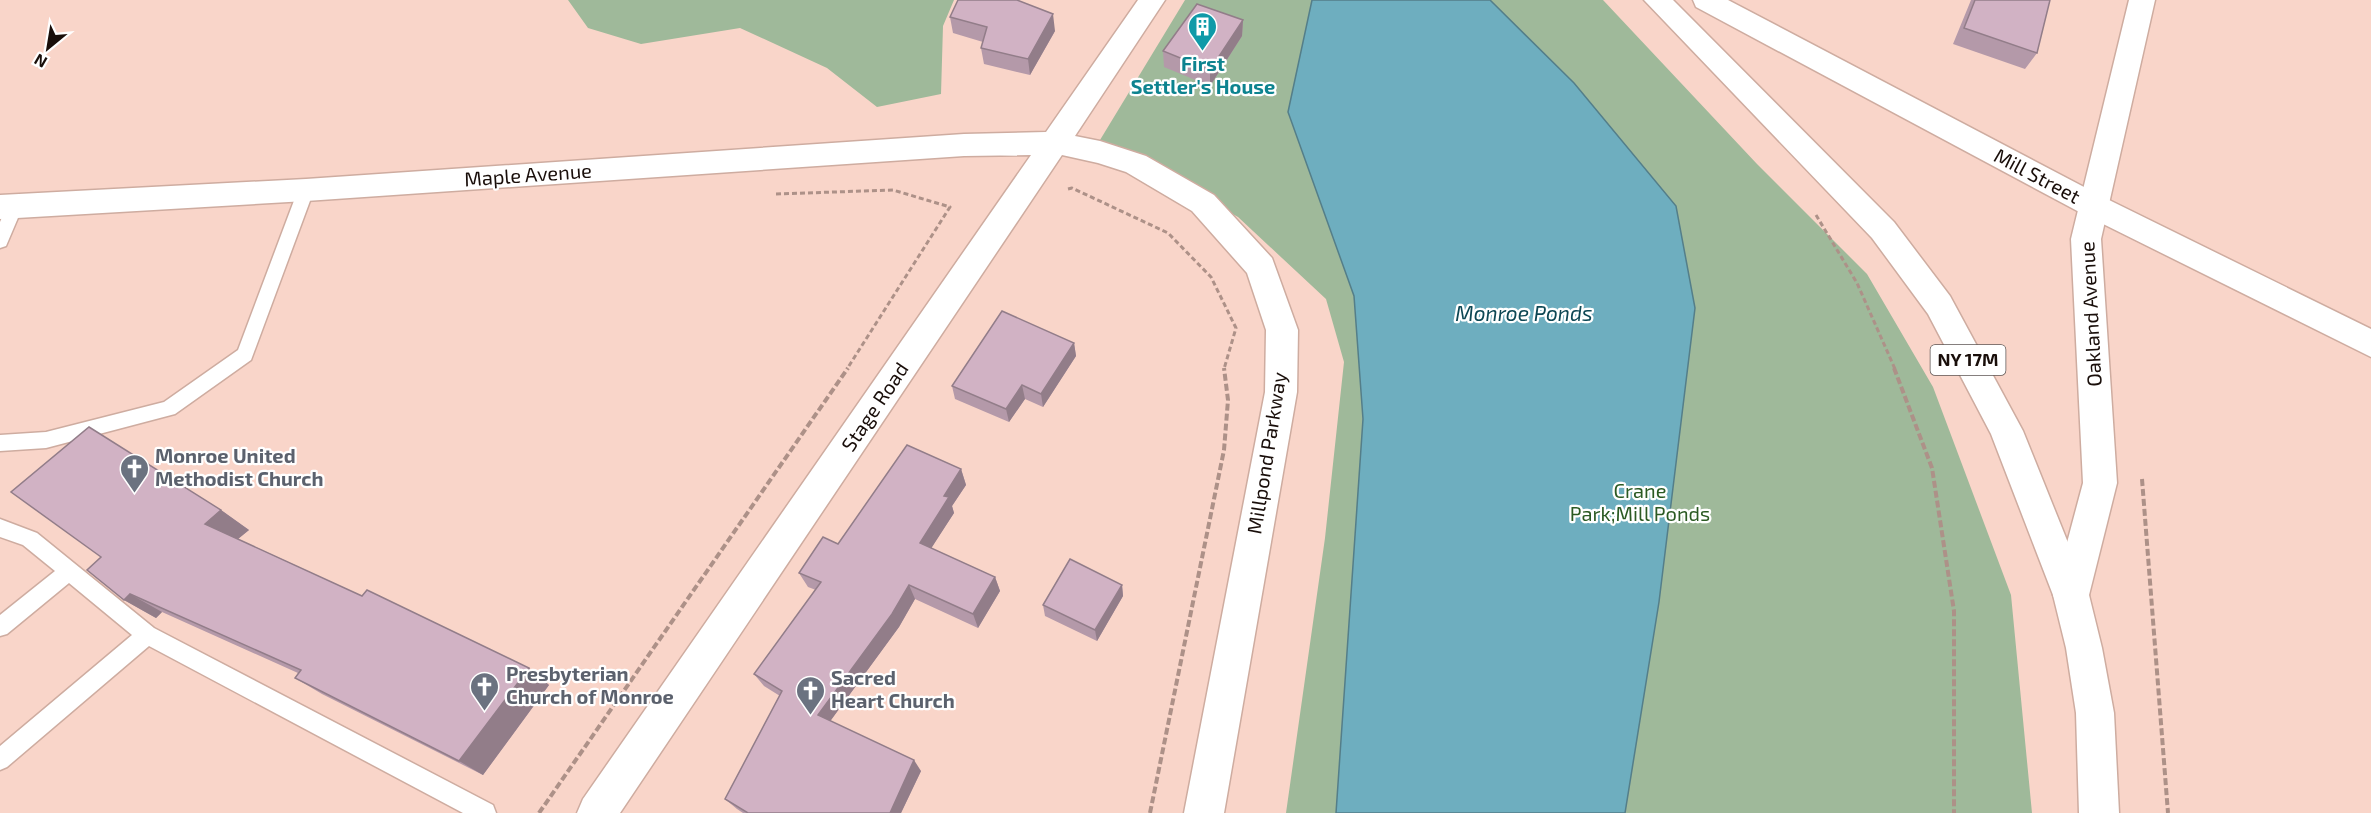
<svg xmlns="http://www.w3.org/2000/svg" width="2371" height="813" viewBox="0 0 2371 813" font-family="'Exo 2',sans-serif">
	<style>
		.green { fill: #9fb99a }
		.water { fill: #6eaebf; stroke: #547e89; stroke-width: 1.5 }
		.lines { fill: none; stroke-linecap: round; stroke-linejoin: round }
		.service-casing { stroke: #ceaca0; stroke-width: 3 }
		.minor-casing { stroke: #ceaca0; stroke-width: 3 }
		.tertiary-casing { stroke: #ceaca0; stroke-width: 3 }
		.primary-casing { stroke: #ceaca0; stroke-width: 3 }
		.path-far1 { stroke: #ad9188; stroke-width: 3; stroke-dasharray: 5 3; stroke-linecap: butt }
		.path { stroke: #ad9188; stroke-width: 4; stroke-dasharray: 7 3; stroke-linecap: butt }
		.service { fill: #fff; fill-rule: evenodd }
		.minor { fill: #fff; fill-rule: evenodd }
		.tertiary { fill: #fff; fill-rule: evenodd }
		.primary { fill: #fff; fill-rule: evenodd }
		.wall { fill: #b499a9 }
		.shaded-wall { fill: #927d89 }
		.building { fill: #d1b2c4; stroke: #927d89; stroke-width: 1.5 }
		.labels { text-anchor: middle; stroke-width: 4.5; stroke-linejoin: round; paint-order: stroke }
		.shield { fill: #fff; stroke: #5e5654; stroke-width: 1.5 }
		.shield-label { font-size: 18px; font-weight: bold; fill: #190e0a }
		.culture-label { font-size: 20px; font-weight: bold; fill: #0d838f; stroke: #fff }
		.street-label { font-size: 20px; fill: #190e0a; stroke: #fff }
		.worship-label { font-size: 20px; font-weight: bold; fill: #5b616d; stroke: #fff; text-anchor: start }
		.park-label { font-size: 20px; fill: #2b5a23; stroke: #fff }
		.water-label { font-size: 21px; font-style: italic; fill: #0d4754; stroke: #fff }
	</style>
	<rect width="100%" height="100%" fill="#f9d5c9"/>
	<path class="green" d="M 568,0 L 954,0 L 943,26 L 941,94 L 877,107 L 827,68 L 740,28 L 641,44 L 588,28 Z
		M 1185,0 L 1603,0 L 1757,164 L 1867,274 L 1933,387 L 2011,595 L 2032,813 L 1286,813 L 1325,538 L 1344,362 L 1326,299 L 1238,217 L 1100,140 Z"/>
	<path class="water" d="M 1312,0 L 1490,0 L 1574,83 L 1676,206 L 1695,308 L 1659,602 L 1625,813 L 1336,813 L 1363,419 L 1354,296 L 1288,112 Z"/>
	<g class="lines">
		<defs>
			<path id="service" d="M 306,184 L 312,186 L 314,190 L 251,360 L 175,414 L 46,448 L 0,451 L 0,435 L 46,432 L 164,402 L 238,350 L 298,190 L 300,186 Z
				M 15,200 L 21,201 L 23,206 L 6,246 L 0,248 L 0,222 L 9,201 Z
				M 0,519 L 37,533 L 154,628 L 493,805 L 496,813 L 463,813 L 149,646 L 7,767 L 0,770 L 0,746 L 132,635 L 69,583 L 7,634 L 0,636 L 0,615 L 55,571 L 23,545 L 0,537 Z"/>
			<path id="minor" d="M 1138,0 L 1165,0 L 1075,136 L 1100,141 L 1146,156 L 1214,195 L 1272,258 L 1298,330 L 1297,392 L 1224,813 L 1184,813 L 1265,392 L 1266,330 L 1247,273 L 1192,211 L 1126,172 L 1098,163 L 1062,155 L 620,813 L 577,813 L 583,799 L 1031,155 L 964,156 L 306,201 L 0,219 L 0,195 L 306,179 L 964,134 L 1046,132 Z
				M 2129,0 L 2155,0 L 2101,239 L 2117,483 L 2089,595 L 2084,607 L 2071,612 L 2058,607 L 2053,595 L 2083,483 L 2071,239 Z"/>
			<path id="tertiary" d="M 1693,0 L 1728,0 L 2105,198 L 2371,329 L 2371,357 L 2083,214 L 1696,7 Z"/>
			<path id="primary" d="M 1644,0 L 1673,0 L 1894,222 L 1950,296 L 2023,431 L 2089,595 L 2102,648 L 2114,713 L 2119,813 L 2079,813 L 2076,713 L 2066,648 L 2053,595 L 1991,434 L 1928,314 L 1872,238 Z"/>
		</defs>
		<use href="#service" class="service-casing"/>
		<use href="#minor" class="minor-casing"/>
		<use href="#tertiary" class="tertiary-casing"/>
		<use href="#primary" class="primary-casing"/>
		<path class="path-far1" d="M 1068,189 L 1072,188 L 1168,233 L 1211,277 L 1236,328 L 1224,369
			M 776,194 L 893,190 L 950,207 L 847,369
			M 1816,215 L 1857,283 L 1895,369"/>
		<path class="path" d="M 1894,368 L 1932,468 L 1954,611 L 1954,813
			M 2142,479 L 2168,813
			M 539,813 L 848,368
			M 1150,813 L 1224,450 L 1228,400 L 1224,368"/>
		<use href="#service" class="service"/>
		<use href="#minor" class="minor"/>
		<use href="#tertiary" class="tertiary"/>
		<use href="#primary" class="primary"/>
	</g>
	<path class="wall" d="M 1971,0 L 2050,0 L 2037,53 L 2025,69 L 1953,44 Z
		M 950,17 L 1055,31 L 1030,75 L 984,64 L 981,48 L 983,42 L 953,33 Z
		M 1243,20 L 1242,36 L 1210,86 L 1164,67 L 1163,51 Z
		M 1074,343 L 1076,356 L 1043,407 L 1025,399 L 1009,422 L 955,399 L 952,386 Z
		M 961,469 L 966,485 L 952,506 L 954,513 L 931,548 L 995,577 L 1000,591 L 978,628 L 915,599 L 899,627 L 830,721 L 921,771 L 901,813 L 743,813 L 737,809 L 725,799 L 780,696 L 764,686 L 754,674 L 816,590 L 808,587 L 799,573 L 838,544 Z
		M 221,510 L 249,530 L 238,539 L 362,596 L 529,668 L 549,685 L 483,775 L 322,694 L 295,678 L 298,673 L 162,612 L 156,618 L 124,600 L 101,557 Z
		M 1122,585 L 1123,596 L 1097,641 L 1045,616 L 1043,605 Z"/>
	<path class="shaded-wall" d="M 1053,14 L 1055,31 L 1030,75 L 1028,59 Z
		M 1243,20 L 1242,36 L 1210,86 L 1210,70 Z
		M 1074,343 L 1076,356 L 1043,407 L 1041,394 Z
		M 1022,385 L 1025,399 L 1009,422 L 1006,409 Z
		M 961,469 L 966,485 L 952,506 L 954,513 L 925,558 L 920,543 L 944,496 Z
		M 221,510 L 249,530 L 233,543 L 205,524 Z
		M 995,577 L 1000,591 L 978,628 L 973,614 Z
		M 909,585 L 915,599 L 899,627 L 826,727 L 818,715 Z
		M 1122,585 L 1123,596 L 1097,641 L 1095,630 Z
		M 130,594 L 162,612 L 156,618 L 124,600 Z
		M 529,668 L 549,685 L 483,775 L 459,761 Z
		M 914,760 L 921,771 L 901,813 L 890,813 Z"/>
	<path class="building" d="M 958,0 L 1017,0 L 1053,14 L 1028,59 L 981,48 L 987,27 L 950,17 Z
		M 1975,0 L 2050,0 L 2037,53 L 1964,28 Z
		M 1197,4 L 1243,20 L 1210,70 L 1163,51 Z
		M 1002,311 L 1074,343 L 1041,394 L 1022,385 L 1006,409 L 952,386 Z
		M 89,427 L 221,510 L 205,524 L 362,596 L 367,590 L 529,668 L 459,761 L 295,678 L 301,670 L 130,594 L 124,600 L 87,570 L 101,557 L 11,492 Z
		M 907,445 L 961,469 L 944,496 L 949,497 L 920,543 L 995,577 L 973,614 L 909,585 L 892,614 L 818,715 L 914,760 L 890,813 L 748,813 L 725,799 L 782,691 L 754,674 L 821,582 L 799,573 L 823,537 L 838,544 Z
		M 1070,559 L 1122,585 L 1095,630 L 1043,605 Z"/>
	<defs>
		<symbol id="building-pin" viewBox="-11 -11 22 30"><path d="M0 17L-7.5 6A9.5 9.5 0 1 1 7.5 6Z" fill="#0f9aa8" stroke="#fff"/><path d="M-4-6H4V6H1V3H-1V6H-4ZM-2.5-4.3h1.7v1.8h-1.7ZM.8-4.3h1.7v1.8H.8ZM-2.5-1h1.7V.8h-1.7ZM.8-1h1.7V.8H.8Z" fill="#fff"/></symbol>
		<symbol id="church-pin" viewBox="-11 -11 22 30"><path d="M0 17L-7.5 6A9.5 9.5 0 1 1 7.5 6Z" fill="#6b7280" stroke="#fff"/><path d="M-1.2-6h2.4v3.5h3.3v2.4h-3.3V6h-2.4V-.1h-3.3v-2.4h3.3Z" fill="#fff"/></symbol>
	</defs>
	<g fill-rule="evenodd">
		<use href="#building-pin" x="1186" y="10" width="33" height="45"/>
		<use href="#church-pin" x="118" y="452" width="33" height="45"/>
		<use href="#church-pin" x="468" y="670" width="33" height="45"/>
		<use href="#church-pin" x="794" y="674" width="33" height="45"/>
	</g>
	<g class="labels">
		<rect class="shield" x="1930.5" y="345" width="75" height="30" rx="4.5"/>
		<g class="shield-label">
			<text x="1968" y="366">NY 17M</text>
		</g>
		<g class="culture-label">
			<text x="1203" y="71">First<tspan x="1203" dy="23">Settler's House</tspan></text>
		</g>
		<g class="street-label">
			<text transform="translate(528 175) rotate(-4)" y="7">Maple Avenue</text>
			<text transform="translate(2037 176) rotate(28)" y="7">Mill Street</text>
			<text transform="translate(2091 314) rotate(-93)" y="7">Oakland Avenue</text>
			<text transform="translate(875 407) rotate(-56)" y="7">Stage Road</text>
			<text transform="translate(1267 453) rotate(-81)" y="7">Millpond Parkway</text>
		</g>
		<g class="worship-label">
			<text x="155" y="463">Monroe United<tspan x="155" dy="23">Methodist Church</tspan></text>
			<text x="506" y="681">Presbyterian<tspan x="506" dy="23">Church of Monroe</tspan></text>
			<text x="831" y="685">Sacred<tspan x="831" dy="23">Heart Church</tspan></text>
		</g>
		<g class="park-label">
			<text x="1640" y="498">Crane<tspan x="1640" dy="23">Park;Mill Ponds</tspan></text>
		</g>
		<g class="water-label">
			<text x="1524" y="321">Monroe Ponds</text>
		</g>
	</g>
	<g transform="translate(48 48) rotate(210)" stroke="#ffffff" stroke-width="4.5" paint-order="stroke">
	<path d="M0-4.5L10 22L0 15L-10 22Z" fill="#190e0a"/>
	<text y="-9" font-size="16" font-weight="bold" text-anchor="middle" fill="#190e0a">N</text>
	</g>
</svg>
